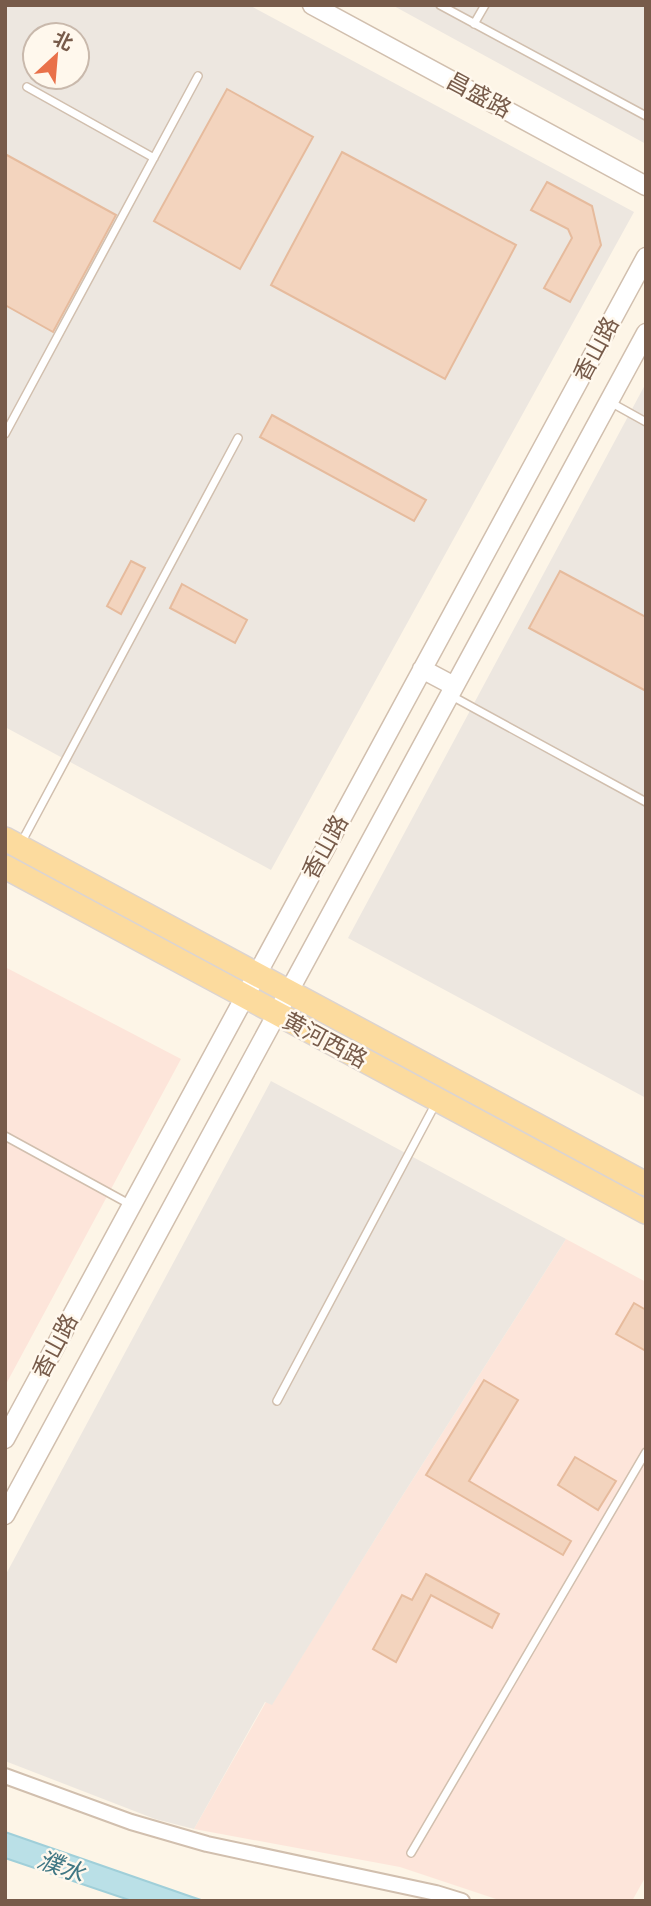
<svg xmlns="http://www.w3.org/2000/svg" width="651" height="1906" viewBox="0 0 651 1906" font-family="'DejaVu Sans','Noto Sans SC',sans-serif">
	<style>
		.commercial { fill: #fde5da }
		.industrial { fill: #ede7e0; fill-rule: evenodd }
		.water { fill: #bae0e7; stroke: #a0cfd9; stroke-width: 2 }
		.building { fill: #f3d4be; stroke: #e6bb9d; stroke-width: 2 }
		.lines { fill: none; stroke-linecap: round; stroke-linejoin: round }
		.service-casing { stroke: #d1bfae; stroke-width: 10 }
		.minor-casing { stroke: #d1bfae; stroke-width: 18 }
		.tertiary-casing { stroke: #d1bfae; stroke-width: 21 }
		.primary-casing { stroke: #dcd4d0; stroke-width: 26 }
		.service { stroke: #fff; stroke-width: 7 }
		.minor { stroke: #fff; stroke-width: 14 }
		.tertiary { stroke: #fff; stroke-width: 18 }
		.primary { stroke: #fcdb9e; stroke-width: 23 }
		.labels { text-anchor: middle; stroke-width: 5; stroke-linejoin: round; paint-order: stroke }
		.street-label { font-size: 23px; fill: #775b4a; stroke: #fff8ed }
		.water-label { font-size: 24px; font-style: italic; fill: #407784; stroke: #fff8ed }
	</style>
	<rect width="100%" height="100%" fill="#fdf5e7"/>
	<path class="commercial" d="M 5,967 L 181,1059 L 5,1386 Z
		M 566,1239 L 646,1282 L 646,1876 L 632,1901 L 502,1901 L 400,1867 L 194,1829 L 266,1702 L 272,1704 L 392,1512 Z"/>
	<path class="industrial" d="M 5,5 L 249,5 L 634,212 L 271,870 L 5,727 ZM 35,35 L 77,35 L 77,77 L 35,77 Z
		M 392,5 L 646,5 L 646,144 Z
		M 646,383 L 646,1098 L 348,938 Z
		M 271,1081 L 566,1239 L 392,1512 L 272,1705 L 265,1702 L 194,1829 L 155,1819 L 5,1761 L 5,1576 Z"/>
	<path class="water" d="M 5,1832 L 192,1897 L 204,1901 L 132,1901 L 5,1858 Z"/>
	<path class="building" d="M 227,89 L 313,137 L 240,269 L 154,221 Z
		M 342,152 L 516,245 L 445,379 L 271,285 Z
		M 5,154 L 116,215 L 53,332 L 5,305 Z
		M 547,182 L 592,206 L 601,245 L 570,302 L 544,288 L 572,238 L 568,229 L 531,210 Z
		M 272,415 L 426,500 L 414,521 L 260,437 Z
		M 131,561 L 145,568 L 121,614 L 107,606 Z
		M 560,571 L 646,617 L 646,691 L 529,628 Z
		M 182,584 L 247,620 L 235,643 L 170,608 Z
		M 634,1303 L 646,1310 L 646,1351 L 616,1334 Z
		M 484,1380 L 518,1400 L 469,1481 L 571,1541 L 563,1555 L 426,1475 Z
		M 575,1457 L 616,1481 L 598,1510 L 558,1485 Z
		M 426,1574 L 499,1614 L 492,1628 L 431,1595 L 396,1662 L 373,1649 L 402,1595 L 412,1600 Z"/>
	<g class="lines">
		<defs>
			<path id="service" d="M 440,5 L 646,116
				M 474,24 L 485,5
				M 27,87 L 154,158
				M 610,402 L 646,422
				M 5,434 L 198,76
				M 450,695 L 646,802
				M 20,845 L 238,438
				M 5,1136 L 131,1205
				M 277,1401 L 437,1101
				M 411,1853 L 646,1452"/>
			<path id="minor" d="M 5,1776 L 131,1822 L 207,1844 L 436,1893 L 462,1901"/>
			<path id="tertiary" d="M 312,5 L 646,186
				M 422,669 L 454,686
				M 5,1439 L 646,257
				M 5,1515 L 646,333"/>
			<path id="primary" d="M 5,839 L 646,1184
				M 5,867 L 646,1212"/>
		</defs>
		<use href="#service" class="service-casing"/>
		<use href="#minor" class="minor-casing"/>
		<use href="#tertiary" class="tertiary-casing"/>
		<use href="#primary" class="primary-casing"/>
		<use href="#service" class="service"/>
		<use href="#minor" class="minor"/>
		<use href="#tertiary" class="tertiary"/>
		<use href="#primary" class="primary"/>
	</g>
	<g class="labels">
		<g class="street-label">
			<text transform="translate(479 95) rotate(28)" y="8">昌盛路</text>
			<text transform="translate(596 349) rotate(-62)" y="8">香山路</text>
			<text transform="translate(325 847) rotate(-61)" y="8">香山路</text>
			<text transform="translate(325 1040) rotate(28)" y="8">黄河西路</text>
			<text transform="translate(55 1346) rotate(-62)" y="8">香山路</text>
		</g>
		<g class="water-label">
			<text transform="translate(61 1867) rotate(20)" y="8">濮水</text>
		</g>
	</g>
	<rect width="651" height="1906" fill="none" stroke="#775b4a" stroke-width="14"/>
	<g transform="translate(56 56) rotate(26)"><circle r="33" fill="#fff8ed" stroke="#c9b9ac" stroke-width="2"/>
	<path d="M0-5L12 26L0 18L-12 26Z" fill="#e9714a"/>
	<text y="-10" font-size="19" font-weight="bold" text-anchor="middle" fill="#775b4a">北</text>
	</g>
</svg>
